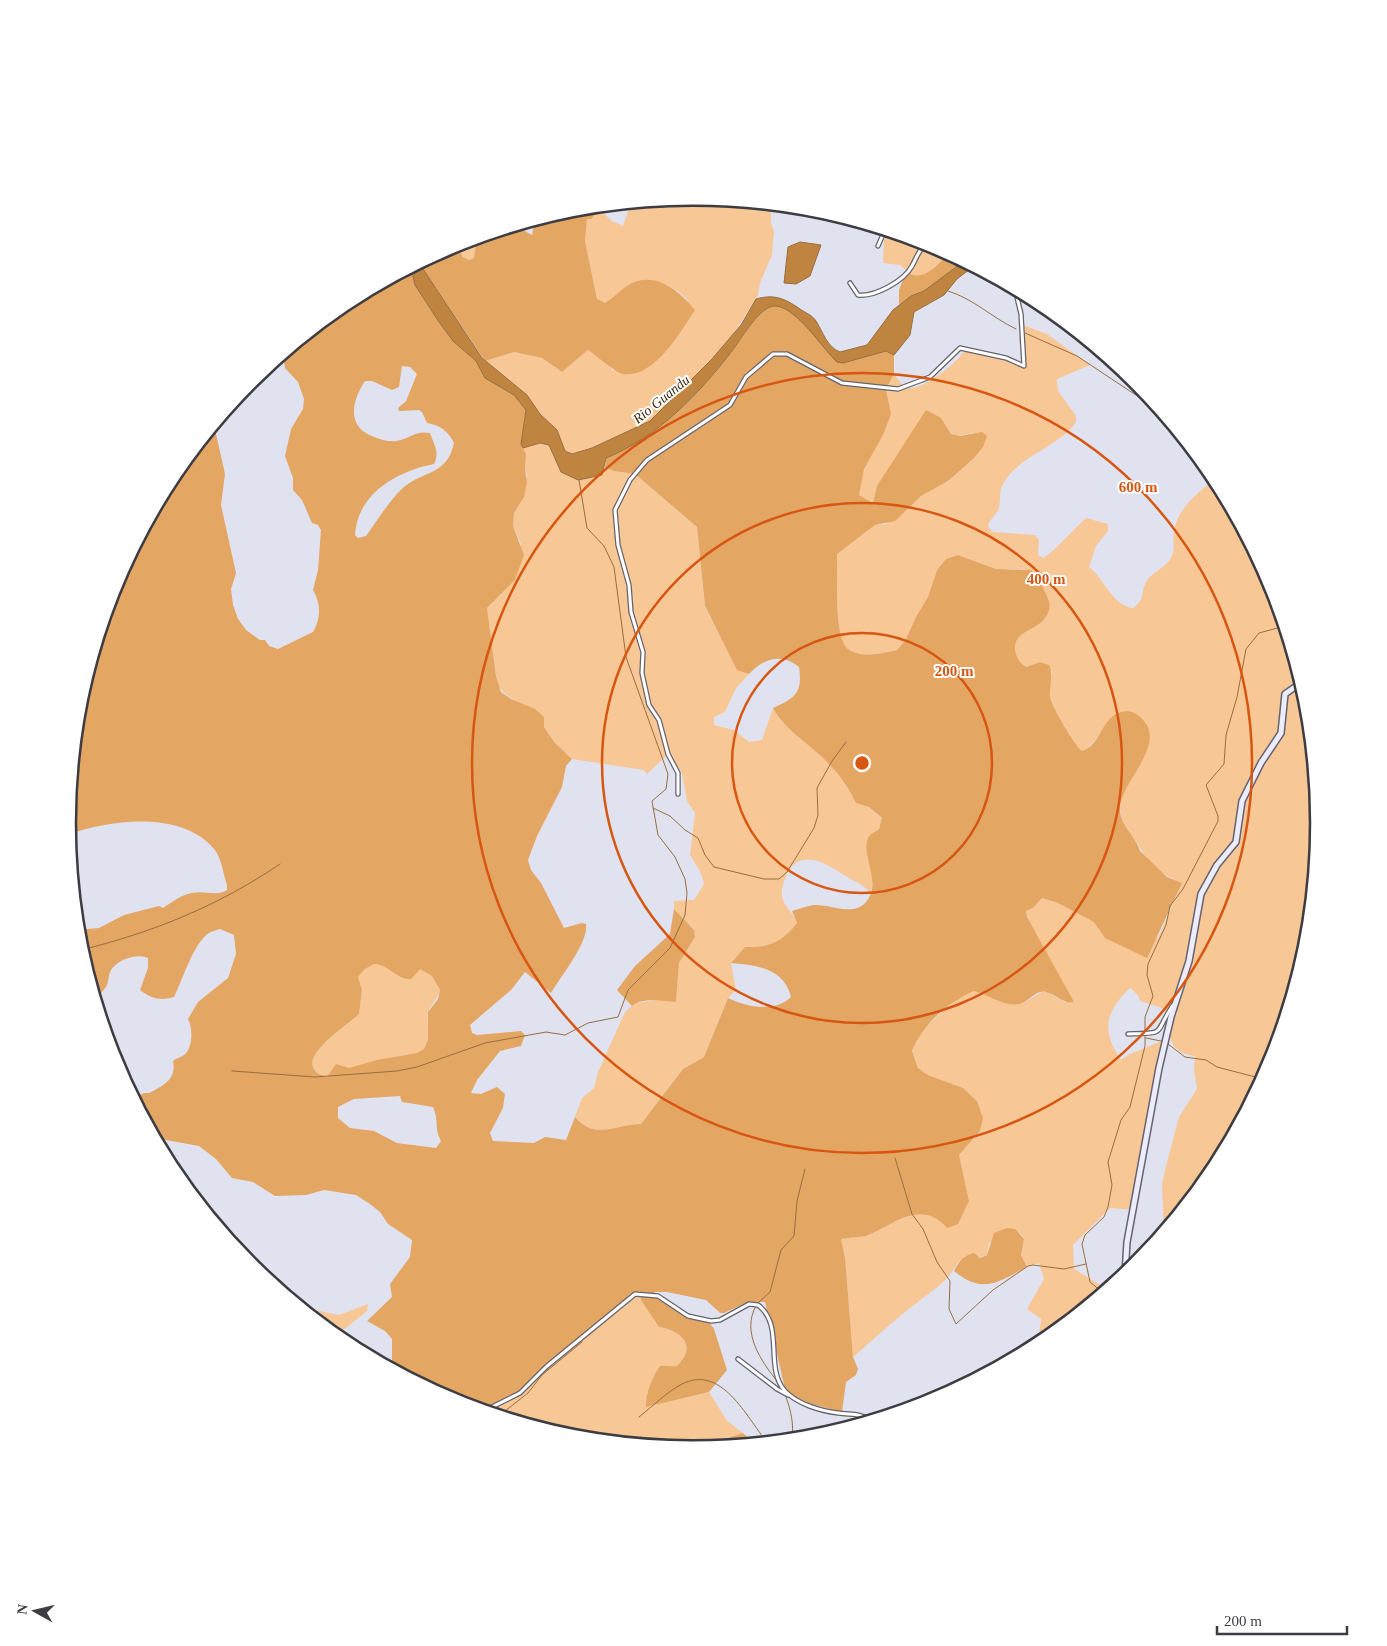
<svg xmlns="http://www.w3.org/2000/svg" width="1387" height="1646" viewBox="0 0 1387 1646" font-family="Georgia,serif">
	<style>
		.green { fill: #f7c796 }
		.forest { fill: #e4a663; fill-rule: evenodd }
		.water { fill: #c08441; stroke: #986e41 }
		.lines { fill: none; stroke-linecap: round; stroke-linejoin: round }
		.stream { stroke: #986e41; stroke-width: 1 }
		.street-casing { stroke: #646470; stroke-width: 5.5 }
		.secondary-casing { stroke: #646470; stroke-width: 8 }
		.street { stroke: #fff; stroke-width: 3 }
		.secondary { stroke: #ececfc; stroke-width: 5 }
		.ring { fill: none; stroke: #d75611; stroke-width: 2.5 }
		.labels { text-anchor: middle; stroke-width: 4; stroke-linejoin: round; paint-order: stroke }
		.water-label { font-size: 14px; font-style: italic; fill: #42290c; stroke: #fff }
		.rim { fill: none; stroke: #3c3c42; stroke-width: 2.5 }
		.centre { fill: #d75611; stroke: #fff; stroke-width: 2.5 }
		.ring-label { font-size: 15px; text-anchor: middle; font-weight: bold; fill: #d75611; stroke: #fff; stroke-width: 4; stroke-linejoin: round; paint-order: stroke }
	</style>
	<rect width="100%" height="100%" fill="#e1e2ef"/>
	<path class="green" d="M 694,197 L 771,205 L 771,223 L 774,231 L 772,255 L 760,283 L 758,295 L 733,335 L 678,395 L 650,421 L 592,448 L 572,454 L 565,451 L 557,430 L 540,414 L 527,395 L 485,361 L 514,352 L 542,358 L 562,372 L 588,350 L 606,362 L 613,371 L 688,301 C 677,287 649,274 632,283 C 621,288 614,305 600,303 L 597,299 L 585,241 L 587,218 L 596,213 L 598,208 L 612,221 L 623,226 L 631,203 Z
		M 888,231 L 933,245 L 949,253 L 930,272 L 921,276 L 913,276 L 900,265 L 883,263 L 884,240 Z
		M 481,236 L 476,244 L 474,258 L 469,260 L 463,257 L 455,244 Z
		M 1023,325 L 1047,334 L 1090,365 L 1057,379 L 1058,391 L 1076,416 L 1076,422 C 1058,448 1019,455 1003,484 C 999,491 1001,499 999,507 C 998,514 990,518 988,526 L 992,532 L 1035,535 L 1039,540 L 1038,555 L 1043,558 C 1051,555 1077,526 1086,518 L 1108,524 L 1108,531 L 1096,546 L 1089,567 C 1105,579 1111,605 1133,608 C 1146,599 1140,593 1146,582 C 1152,572 1166,567 1171,558 C 1176,549 1172,540 1174,531 C 1178,509 1194,496 1210,483 L 1219,485 L 1272,584 L 1308,701 L 1319,823 L 1307,945 L 1272,1063 L 1214,1171 L 1164,1232 L 1162,1183 L 1166,1166 L 1179,1117 L 1197,1089 L 1194,1071 L 1195,1056 C 1166,1053 1170,1032 1165,1009 L 1140,1001 L 1138,995 L 1130,988 C 1105,1012 1101,1031 1121,1060 L 1130,1054 L 1162,1041 L 1165,1042 L 1132,1210 L 1110,1208 L 1073,1245 L 1074,1269 L 1107,1289 L 1038,1345 L 1041,1319 L 1027,1309 L 1044,1279 L 1039,1263 L 1027,1267 L 1021,1255 L 1024,1239 L 1020,1233 L 989,1243 L 987,1255 L 958,1262 C 947,1283 935,1288 918,1302 C 895,1319 874,1339 853,1357 L 845,1257 L 841,1239 L 870,1235 L 885,1225 L 915,1214 L 926,1214 L 938,1218 L 969,1201 L 959,1155 L 980,1131 L 977,1101 L 963,1088 L 928,1075 L 918,1068 L 912,1051 L 919,1034 L 934,1019 L 957,999 L 974,991 L 987,994 L 998,1001 L 1023,1003 L 1042,992 L 1047,992 L 1066,1003 L 1027,917 L 1026,911 L 1033,908 L 1042,898 L 1058,903 L 1095,922 L 1105,938 L 1158,938 L 1182,883 C 1162,875 1147,863 1138,844 C 1132,834 1123,827 1121,814 C 1114,780 1160,762 1145,722 L 1120,712 C 1106,721 1092,749 1082,752 C 1076,748 1052,706 1050,698 C 1049,690 1051,680 1052,671 L 1040,662 L 1026,667 C 1015,660 1010,648 1019,636 C 1029,624 1046,625 1049,606 L 1025,569 L 996,569 L 958,555 L 946,559 L 937,570 L 928,597 L 917,615 L 905,641 L 897,650 C 883,653 861,659 848,649 C 833,636 838,575 837,554 L 875,525 L 886,524 L 921,496 L 948,481 L 973,459 L 974,433 L 956,436 L 948,431 L 944,423 L 873,503 L 859,495 C 861,486 861,476 864,468 C 878,434 897,431 886,389 L 894,374 L 905,388 C 922,392 959,362 967,347 L 1022,364 L 1019,338 Z
		M 540,443 L 549,445 L 561,472 L 578,480 L 602,475 L 605,467 L 614,471 L 635,474 L 697,527 L 705,607 L 737,669 L 749,674 L 736,688 L 725,712 L 714,717 L 714,725 L 734,730 L 749,742 L 762,740 L 773,708 C 787,733 811,744 830,764 C 841,776 849,789 856,803 L 869,807 L 882,819 L 879,829 C 857,844 871,850 872,870 C 873,878 872,887 871,895 C 867,886 854,881 847,877 C 829,865 801,846 787,874 C 784,881 781,888 782,896 C 783,906 794,913 797,923 C 782,942 769,948 745,947 L 731,963 L 736,990 L 728,998 L 704,1057 L 683,1069 L 641,1124 C 615,1124 596,1141 575,1117 L 582,1098 L 594,1088 L 598,1072 L 625,1012 L 635,1003 L 658,1000 L 676,1001 L 679,963 L 695,937 L 694,930 L 674,909 L 674,901 L 694,900 L 704,884 L 700,871 L 690,855 L 695,813 L 687,801 L 682,773 L 669,753 L 647,774 L 644,770 L 572,759 L 555,743 L 544,727 L 544,718 C 529,703 507,703 497,683 L 487,608 L 515,580 L 521,544 L 513,526 L 514,513 L 524,497 L 527,475 L 525,469 L 526,454 L 523,448 Z
		M 374,964 C 388,964 397,978 411,979 L 420,968 L 432,976 L 440,990 C 438,999 430,1005 428,1013 C 426,1024 432,1037 425,1047 C 421,1054 412,1054 405,1055 C 377,1060 353,1067 327,1078 C 323,1075 316,1074 314,1069 C 303,1053 349,1024 359,1014 L 362,990 L 358,977 L 365,969 Z
		M 637,1290 L 640,1291 L 659,1327 C 674,1329 694,1340 684,1357 C 681,1361 680,1364 676,1366 C 672,1367 665,1365 660,1366 L 647,1393 L 650,1406 L 709,1392 L 727,1421 L 743,1433 L 721,1439 L 718,1447 L 693,1449 L 571,1437 L 482,1410 L 508,1399 L 601,1323 L 622,1305 L 630,1294 Z
		M 368,1304 L 367,1311 L 336,1336 L 301,1307 L 339,1315 Z"/>
	<path class="forest" d="M 597,206 L 596,213 L 591,219 L 587,219 L 585,241 L 597,299 L 605,303 C 614,298 624,286 634,282 C 659,273 680,292 695,310 C 681,331 654,379 623,374 C 616,373 597,356 588,350 L 562,372 L 542,358 L 514,352 L 485,361 L 419,263 L 442,251 L 447,253 L 447,248 L 455,244 L 463,257 L 469,260 L 474,258 L 476,244 L 481,236 L 504,232 L 505,229 L 520,225 L 523,230 L 532,235 L 535,220 L 572,209 Z
		M 949,253 L 964,261 L 924,291 L 911,296 L 899,305 L 899,290 L 906,272 C 924,283 937,265 949,253 Z
		M 411,267 L 415,285 L 439,322 L 453,341 L 476,361 L 485,378 L 514,395 L 526,410 L 521,444 L 526,454 L 525,469 L 527,482 L 524,497 L 514,513 L 513,526 L 524,555 L 515,580 L 487,608 L 496,676 L 501,692 L 511,699 L 535,709 L 544,717 L 544,727 L 555,743 L 572,759 L 566,766 L 562,787 L 537,836 L 528,860 L 531,870 L 541,883 L 564,928 L 582,923 L 586,924 C 589,942 561,976 551,993 L 525,972 L 511,990 L 470,1025 L 472,1033 L 477,1035 L 521,1031 L 525,1035 L 521,1046 L 500,1051 L 477,1080 L 471,1093 L 481,1094 L 497,1087 L 505,1094 L 503,1108 L 490,1133 L 493,1141 L 534,1143 L 545,1137 L 566,1140 L 575,1117 C 596,1141 615,1124 641,1124 L 683,1069 L 704,1057 L 728,998 C 746,1007 775,1013 791,997 C 784,968 756,965 731,963 L 745,947 C 769,948 782,942 797,923 L 792,911 C 799,909 807,906 814,905 C 831,904 853,917 866,902 C 884,882 857,851 870,835 C 872,833 877,831 879,829 L 882,818 L 869,807 L 856,803 C 849,789 841,776 830,765 C 811,744 787,733 773,708 C 795,698 803,693 799,667 C 781,652 763,659 749,674 L 737,670 L 705,606 L 697,527 L 635,474 L 614,471 L 605,467 L 606,458 C 658,437 700,394 733,350 C 741,339 762,303 777,306 C 802,310 820,350 843,363 L 881,352 L 886,351 L 894,355 L 894,374 L 886,389 L 891,414 L 884,433 L 864,469 L 859,495 L 873,503 L 877,486 L 926,410 L 941,418 L 951,434 L 960,436 L 982,432 L 987,436 L 983,447 L 973,459 L 948,481 L 921,496 L 895,521 L 875,525 L 837,554 C 838,575 833,636 848,649 C 861,659 883,653 897,650 L 905,641 L 917,615 L 928,597 L 937,570 L 946,559 L 958,555 L 996,569 L 1030,570 C 1036,573 1040,581 1043,588 C 1047,596 1052,604 1048,613 C 1043,625 1030,628 1021,635 C 1010,644 1015,660 1026,667 L 1040,662 L 1049,665 C 1054,675 1049,686 1050,697 C 1051,705 1076,748 1082,751 C 1100,747 1102,716 1121,712 C 1128,710 1134,712 1139,716 C 1172,743 1119,781 1120,810 C 1121,827 1136,836 1140,851 L 1167,877 L 1182,883 L 1147,958 L 1105,938 L 1094,922 L 1058,903 L 1042,898 L 1033,908 L 1026,911 L 1027,917 L 1074,1002 C 1062,1004 1058,995 1046,992 C 1037,989 1030,1000 1022,1003 C 1006,1009 990,995 974,991 C 947,1003 923,1024 912,1051 L 918,1068 L 928,1075 L 963,1088 L 977,1101 L 983,1118 L 980,1131 L 959,1155 L 969,1201 L 958,1224 L 947,1228 C 924,1200 897,1221 871,1234 C 863,1238 850,1237 841,1239 L 845,1257 L 853,1357 L 858,1369 L 856,1375 L 846,1382 L 842,1412 L 811,1404 L 786,1393 L 765,1302 L 748,1302 L 724,1313 L 720,1313 L 706,1300 L 667,1292 L 654,1292 C 665,1302 690,1322 706,1318 L 714,1329 L 727,1370 L 709,1392 L 646,1407 C 645,1394 653,1376 660,1366 C 665,1365 671,1367 676,1366 C 680,1364 681,1361 684,1357 C 694,1340 674,1329 659,1327 L 641,1300 L 640,1291 L 630,1294 L 593,1333 L 563,1353 L 535,1377 L 525,1389 L 482,1410 L 454,1401 L 392,1368 L 392,1339 L 385,1331 L 367,1321 L 392,1297 L 390,1284 L 410,1257 L 412,1240 L 388,1224 L 380,1212 L 370,1204 L 356,1195 L 324,1190 L 306,1195 L 275,1196 L 253,1182 L 232,1178 L 216,1159 L 199,1146 L 155,1138 L 134,1098 L 144,1093 L 149,1093 C 163,1086 177,1079 173,1061 C 176,1058 180,1058 184,1055 C 193,1048 193,1028 188,1019 L 198,1002 L 228,978 L 236,954 L 234,935 L 220,929 C 217,930 212,931 209,933 C 194,942 182,981 174,997 C 161,1001 152,999 140,990 L 148,968 L 148,958 C 136,953 116,960 110,972 C 108,976 109,983 106,987 C 103,991 99,995 96,999 L 79,945 L 78,930 L 99,928 L 124,915 L 159,906 L 163,908 C 172,902 181,895 192,893 C 204,890 217,897 227,890 L 227,885 C 223,874 222,858 214,849 C 181,810 111,820 69,834 L 68,823 L 80,701 L 115,583 L 173,475 L 214,425 L 225,474 L 221,505 L 236,573 L 231,589 L 233,605 L 238,619 L 246,630 L 260,640 L 265,640 L 269,646 L 278,649 L 313,632 C 321,619 321,603 313,590 L 318,570 L 321,530 L 318,525 L 312,523 L 302,500 L 293,490 L 293,478 L 285,456 L 291,429 L 303,409 L 304,399 L 298,382 L 285,368 L 283,354 L 346,302 ZM 402,366 L 410,367 L 417,374 L 406,401 L 398,408 L 399,411 L 419,410 L 422,412 L 427,423 C 440,425 448,431 454,443 C 447,475 425,470 404,487 C 391,498 377,521 366,536 L 358,538 L 355,535 C 357,494 397,471 434,464 C 440,452 434,445 430,433 C 416,430 409,439 396,441 C 389,442 383,440 377,438 C 347,429 350,404 365,381 L 372,381 L 392,390 L 399,387 ZM 374,964 C 388,964 397,980 411,979 L 420,969 L 432,976 L 440,990 L 438,999 L 428,1012 L 428,1040 L 424,1049 L 417,1053 L 377,1060 L 349,1068 L 336,1064 L 327,1077 C 322,1075 316,1074 314,1069 C 303,1053 349,1024 359,1014 L 362,990 L 358,977 L 365,969 ZM 400,1096 L 402,1102 L 433,1107 C 439,1119 434,1129 441,1141 L 436,1148 L 397,1143 L 374,1131 L 350,1128 L 338,1118 L 338,1107 L 354,1099 Z
		M 674,909 L 694,930 L 695,937 L 679,963 L 676,1002 C 664,1001 641,997 632,1006 L 617,990 L 635,966 L 670,934 Z
		M 1007,1228 L 1015,1229 L 1024,1239 L 1021,1255 L 1027,1267 C 998,1282 983,1295 954,1271 C 959,1261 963,1256 974,1253 L 980,1258 L 987,1255 L 994,1233 Z
		M 743,1433 L 754,1443 L 718,1446 L 720,1440 Z"/>
	<path class="water" d="M 800,242 L 821,245 L 810,276 L 796,284 L 784,283 L 788,247 Z
		M 964,261 L 984,272 L 975,268 L 970,269 L 957,279 L 944,295 L 914,312 L 910,335 L 894,355 L 886,351 L 843,363 L 837,362 C 822,348 797,308 776,306 C 761,304 741,339 732,351 C 699,394 658,437 606,458 L 602,475 L 578,480 L 561,472 L 549,445 L 540,443 L 523,448 L 521,444 L 526,410 L 514,395 L 485,378 L 476,361 L 453,341 L 439,322 L 415,285 L 411,267 L 419,263 L 482,358 L 527,395 L 540,414 L 557,430 L 565,451 L 572,454 L 592,448 L 650,421 L 711,360 L 741,325 L 756,299 C 774,294 784,298 800,309 C 806,313 812,315 816,321 C 823,332 827,347 840,352 L 867,345 L 893,310 L 911,296 L 924,291 Z"/>
	<g class="lines">
		<path class="stream" d="M 948,291 C 974,299 991,317 1016,329
			M 1025,333 L 1077,356 L 1163,413
			M 653,808 L 670,816 L 685,830 L 698,838 L 705,855 L 714,867 L 764,879 L 779,879 L 787,872 L 814,828 L 818,815 L 817,788 L 832,761 L 846,742
			M 81,950 C 154,932 218,906 280,864
			M 1146,1038 L 1161,1041
			M 1168,1044 L 1185,1057 L 1206,1060 L 1217,1067 L 1263,1079
			M 232,1071 L 315,1077 L 397,1071 L 417,1067 L 485,1043 L 546,1032 L 565,1035 L 588,1023 L 618,1017 L 628,990 L 670,948 L 685,915 L 687,893 L 685,879 L 675,857 L 658,835 L 652,801 L 666,789 L 668,774 L 626,657 L 614,567 L 604,546 L 587,528 L 579,480
			M 895,1158 L 912,1214 L 923,1229 L 937,1262 L 950,1281 L 949,1309 L 956,1324 L 993,1290 L 1028,1266 L 1033,1265 L 1064,1269 L 1086,1264
			M 1103,1293 L 1090,1282 L 1082,1244 L 1085,1235 L 1104,1217 L 1108,1207 L 1112,1185 L 1108,1162 L 1121,1120 L 1130,1107 L 1145,1046 L 1145,1017 L 1153,996 L 1147,975 L 1148,964 L 1166,925 L 1170,906 L 1183,889 L 1218,821 L 1218,816 L 1206,785 L 1224,764 L 1226,735 L 1237,697 L 1246,649 L 1259,633 L 1285,626
			M 758,1303 L 770,1292 L 781,1250 L 794,1236 L 797,1201 L 805,1169
			M 756,1306 C 741,1332 761,1361 777,1381
			M 786,1397 C 791,1411 794,1424 792,1439
			M 500,1415 L 528,1393 L 542,1375 L 582,1342
			M 639,1417 C 653,1406 667,1392 682,1384 C 722,1364 746,1417 767,1442"/>
		<defs>
			<path id="street" d="M 878,246 L 885,230
				M 850,283 L 858,295 C 875,297 904,281 912,266 C 917,257 919,249 927,243
				M 678,794 L 678,773 L 668,754 L 659,720 L 649,705 L 642,673 L 643,652 L 631,612 L 629,585 L 618,545 L 615,510 L 630,480 L 647,460 L 730,405 L 746,377 L 773,354 L 787,354 L 842,383 L 898,389 L 930,377 L 960,348 L 1006,358 L 1024,366 L 1021,314 L 1015,289
				M 1128,1034 C 1168,1033 1153,1035 1173,1005
				M 738,1359 L 777,1389 L 788,1395
				M 484,1411 L 520,1393 L 546,1367 L 635,1294 L 658,1296 L 688,1316 L 711,1321 L 720,1320 L 749,1304 L 758,1305 C 785,1325 764,1368 785,1391 C 797,1404 821,1411 838,1413 C 850,1415 860,1413 871,1420"/>
			<path id="secondary" d="M 1125,1274 L 1127,1242 L 1159,1068 L 1171,1017 L 1189,961 L 1201,894 L 1217,865 L 1236,842 L 1242,801 L 1261,763 L 1281,733 L 1285,694 L 1302,682"/>
		</defs>
		<use href="#street" class="street-casing"/>
		<use href="#secondary" class="secondary-casing"/>
		<use href="#street" class="street"/>
		<use href="#secondary" class="secondary"/>
	</g>
	<g class="ring">
		<circle cx="862" cy="763" r="130"/>
		<circle cx="862" cy="763" r="260"/>
		<circle cx="862" cy="763" r="390"/>
	</g>
	<g class="labels">
		<g class="water-label">
			<text transform="translate(661 399) rotate(-39)" y="5">Rio Guandu</text>
		</g>
	</g>
	<path d="M0 0H1387V1646H0ZM76 823a617 617 0 1 1 1234 0a617 617 0 1 1-1234 0Z" fill="#fff" fill-rule="evenodd"/>
	<path class="rim" d="M76 823a617 617 0 1 1 1234 0a617 617 0 1 1-1234 0Z"/>
	<circle cx="862" cy="763" r="8" class="centre"/>
	<g class="ring-label">
		<text x="1138" y="492">600 m</text>
		<text x="1046" y="584">400 m</text>
		<text x="954" y="676">200 m</text>
	</g>
	<g transform="translate(35 1611) rotate(278)" stroke="#ffffff" stroke-width="4" paint-order="stroke">
	<path d="M0-4L9 19L0 12L-9 19Z" fill="#3c3c42"/>
	<text y="-8" font-size="14" font-weight="bold" text-anchor="middle" fill="#3c3c42">N</text>
	</g>
	<path d="M1217 1626v8h130v-8" fill="none" stroke="#3c3c42" stroke-width="2.5"/>
	<text x="1224" y="1626" font-size="15" fill="#3c3c42" stroke="#ffffff" stroke-width="4" paint-order="stroke">200 m</text>
</svg>
